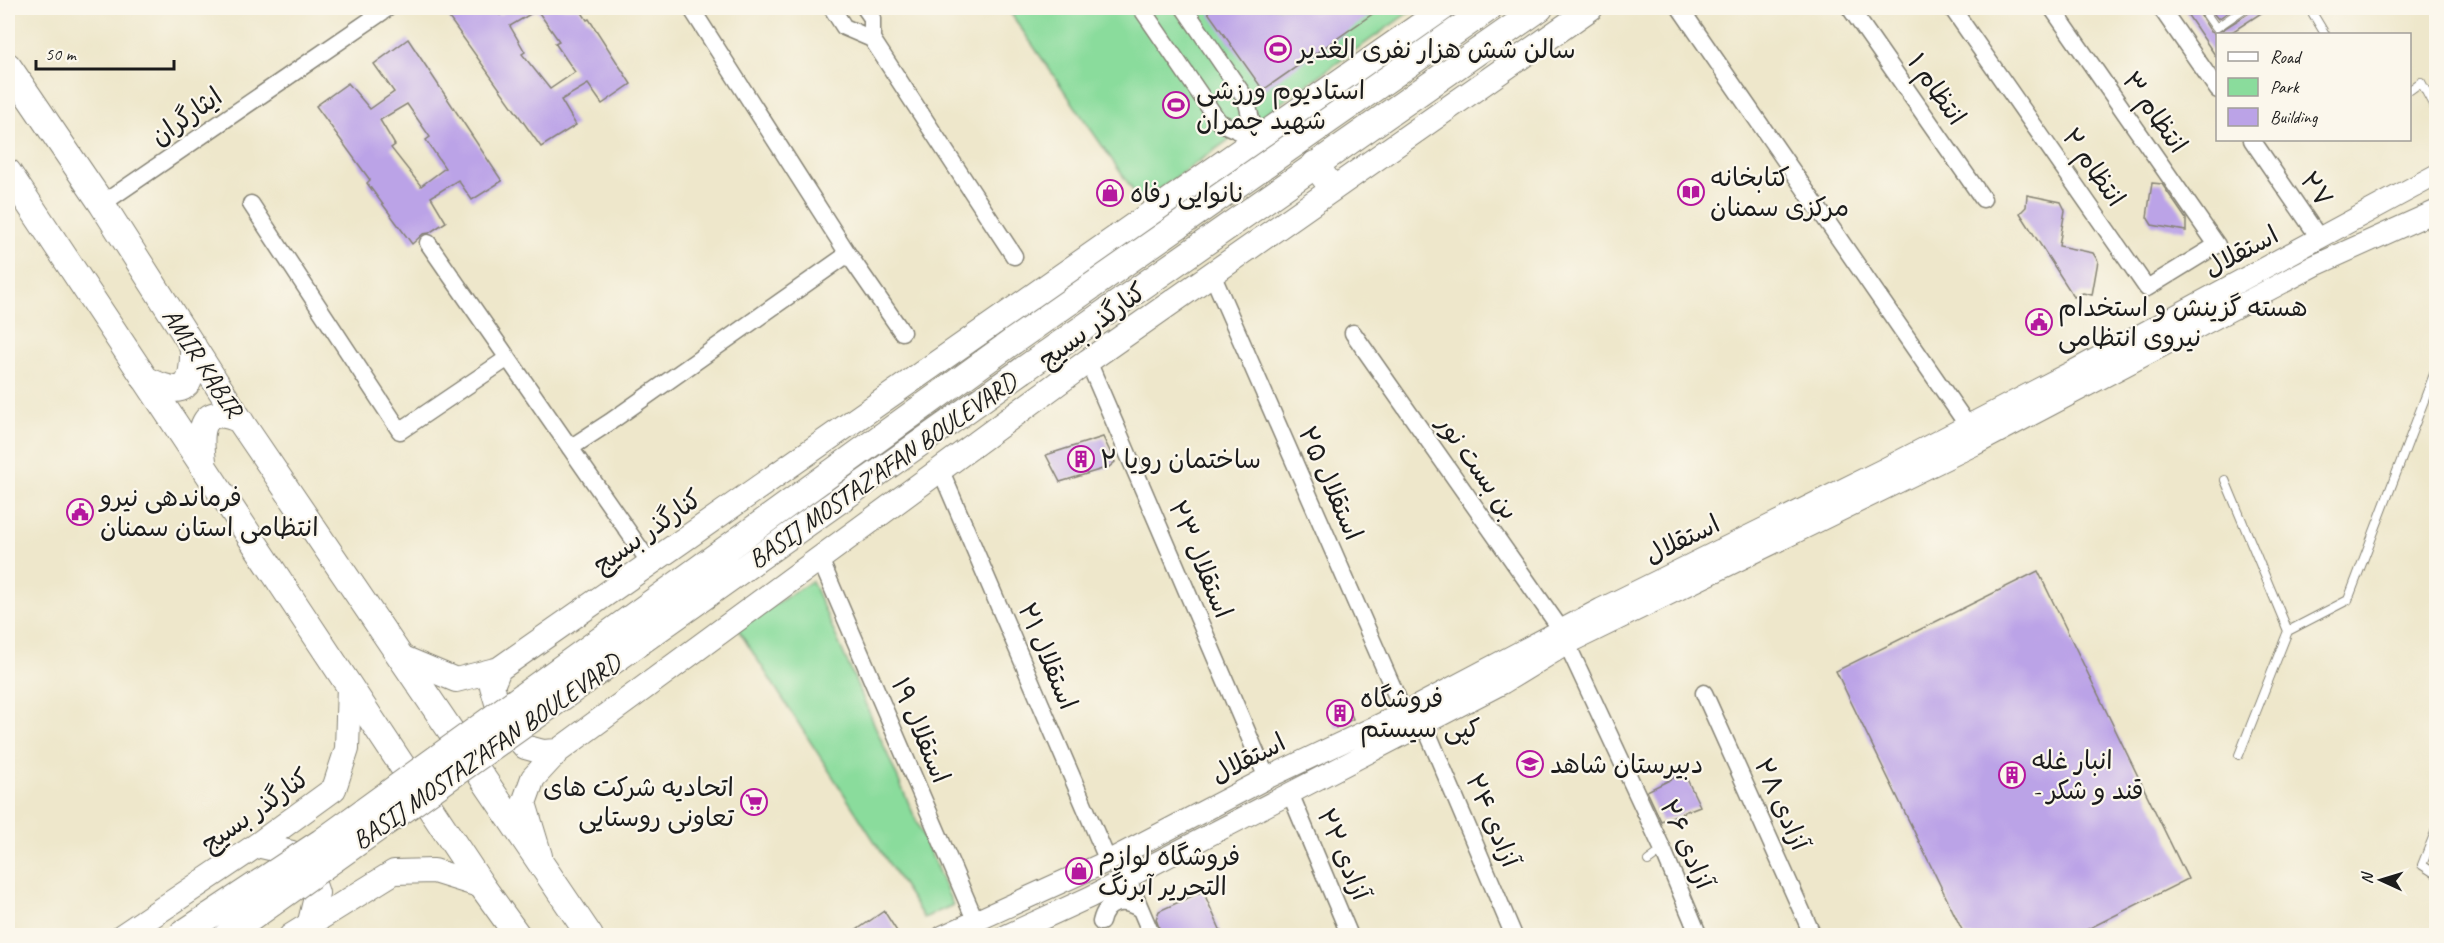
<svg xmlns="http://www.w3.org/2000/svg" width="2444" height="943" viewBox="0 0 2444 943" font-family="Caveat,'Playpen Sans Arabic',sans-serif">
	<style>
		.green { fill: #8adc9c; stroke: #537c5c; stroke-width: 1.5 }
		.building { fill: #bba3e7; fill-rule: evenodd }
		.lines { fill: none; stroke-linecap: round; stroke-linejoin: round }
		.service-casing { stroke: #858274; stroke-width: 10 }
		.minor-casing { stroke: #858274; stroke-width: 19 }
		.tertiary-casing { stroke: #858274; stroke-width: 23 }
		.secondary-casing { stroke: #858274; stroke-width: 26 }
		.primary-casing { stroke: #858274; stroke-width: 28 }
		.service { stroke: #fff; stroke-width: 8 }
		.minor { stroke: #fff; stroke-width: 16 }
		.tertiary { stroke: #fff; stroke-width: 21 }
		.secondary { stroke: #fff; stroke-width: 24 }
		.primary { stroke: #fff; stroke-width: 26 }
		.primary-bridge-casing { stroke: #858274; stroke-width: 28; stroke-linecap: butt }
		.primary-bridge { stroke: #fff; stroke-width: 26 }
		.labels { text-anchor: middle; stroke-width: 4.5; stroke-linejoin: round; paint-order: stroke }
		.poi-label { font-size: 26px; fill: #1c1c1c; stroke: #fbf7ec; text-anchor: start }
		.street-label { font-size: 26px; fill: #1c1c1c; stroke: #fbf7ec }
	</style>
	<rect width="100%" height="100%" fill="#fbf7ec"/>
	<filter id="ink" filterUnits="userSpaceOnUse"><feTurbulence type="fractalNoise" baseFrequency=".0167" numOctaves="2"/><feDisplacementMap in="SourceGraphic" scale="12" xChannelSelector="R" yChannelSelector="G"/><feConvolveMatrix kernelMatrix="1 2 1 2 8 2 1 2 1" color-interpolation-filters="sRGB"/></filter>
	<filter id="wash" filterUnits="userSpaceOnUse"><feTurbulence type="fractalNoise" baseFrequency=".008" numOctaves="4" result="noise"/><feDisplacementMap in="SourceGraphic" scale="24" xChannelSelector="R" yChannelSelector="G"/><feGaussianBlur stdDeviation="1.35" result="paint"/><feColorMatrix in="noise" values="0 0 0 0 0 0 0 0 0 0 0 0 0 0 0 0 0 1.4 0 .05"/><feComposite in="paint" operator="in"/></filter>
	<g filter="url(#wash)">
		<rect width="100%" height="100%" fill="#eee7cb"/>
		<path class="green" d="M 1007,8 L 1415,8 L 1141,202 Z
			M 812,581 L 953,905 L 924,918 L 737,628 Z"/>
		<g id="blocks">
			<path class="building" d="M 442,8 L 493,8 L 500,15 L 511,8 L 579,8 L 587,20 L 589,19 L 631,84 L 602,104 L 588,84 L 561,100 L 576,125 L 541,147 ZM 537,10 L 559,41 L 555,43 L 575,72 L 550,89 L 522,54 L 525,52 L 510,26 Z
				M 1205,8 L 1381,8 L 1263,90 Z
				M 2183,8 L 2196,8 L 2211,32 L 2216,34 L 2249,13 L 2251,8 L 2269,8 L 2229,34 L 2217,34 L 2217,58 Z
				M 2209,8 L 2234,8 L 2218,19 Z
				M 408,39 L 502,181 L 472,200 L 458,180 L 431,197 L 446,222 L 429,233 L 423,234 L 412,244 L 367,183 L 370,180 L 316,106 L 348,83 L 370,109 L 394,92 L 374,64 ZM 407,104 L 430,137 L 426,140 L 445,168 L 421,186 L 391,148 L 395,145 L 380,120 Z
				M 2152,183 L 2162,184 L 2186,219 L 2186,231 L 2152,225 L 2147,217 Z
				M 2027,195 L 2061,202 L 2065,210 L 2059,246 L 2093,253 L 2098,261 L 2092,295 L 2083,293 L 2074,297 L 2020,213 L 2026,207 Z
				M 1103,437 L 1115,462 L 1109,467 L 1060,482 L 1046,455 Z
				M 2038,571 L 2188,879 L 2074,936 L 1965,936 L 1836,671 Z
				M 1345,700 L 1353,719 L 1336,728 L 1328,708 Z
				M 1684,773 L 1700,806 L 1661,821 L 1647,791 Z
				M 1203,891 L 1223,936 L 1162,936 L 1156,919 L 1159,911 Z
				M 884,911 L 900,936 L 848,936 Z"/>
		</g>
	</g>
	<g filter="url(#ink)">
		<use href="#blocks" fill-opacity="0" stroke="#858274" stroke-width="1.5"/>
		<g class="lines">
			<defs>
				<path id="service" d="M 2202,8 L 2216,28 L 2245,8
					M 2310,9 L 2325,34
					M 2410,90 L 2421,82 L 2436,110
					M 2225,480 L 2288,631 L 2348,600 L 2436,369
					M 2239,755 L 2288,631
					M 2436,830 L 2422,865 L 2436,874
					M 1648,861 L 1663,850"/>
				<path id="minor" d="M 691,8 L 848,254 L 902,332
					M 832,8 L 844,27 L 872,39 L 1014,256
					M 865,8 L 872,18 L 872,39
					M 1141,8 L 1219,122 L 1256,139
					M 1184,8 L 1246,99 L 1256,139
					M 1680,8 L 1968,426
					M 1850,8 L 1983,199
					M 1952,8 L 2147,288 L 2217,245 L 2052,8
					M 2161,8 L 2218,90
					M 2252,140 L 2320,239
					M 102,204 L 388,8
					M 251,204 L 400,431 L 508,358
					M 428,243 L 650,563
					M 1212,274 L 1404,713
					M 1353,333 L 1562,631
					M 1088,361 L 1267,778
					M 570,448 L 610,422 L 848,254
					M 941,471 L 1108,861
					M 820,559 L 976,922
					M 1567,644 L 1663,850 L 1699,936
					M 1704,693 L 1813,936
					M 1424,724 L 1514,936
					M 1290,793 L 1350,936
					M 1127,877 L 1152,936
					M 1101,922 C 1106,900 1124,899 1140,909"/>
				<path id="tertiary" d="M 943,936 L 1108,861 L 1267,778 L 1404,713 L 1601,609 L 1884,469 L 2077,369 L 2436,175
					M 1005,936 L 1090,897 L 1503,683 L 1567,644 L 1974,445 L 2316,265 L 2436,211"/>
				<path id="secondary" d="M 401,657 L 456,680 L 499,669 L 1444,8
					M 499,669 L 492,686 L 503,723 L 525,747 L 543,752 L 558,751
					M 257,845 L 292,853 L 309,869 L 317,893 L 310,922
					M 540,856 L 524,803 L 533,778 L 558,751 L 1088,361 L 1591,8
					M 122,936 L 257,845 L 334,789 L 347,749 L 349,685
					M 291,936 L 394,872 L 434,871 L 482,886"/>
				<path id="primary" d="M 8,66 L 102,204 L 243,425 L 590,936
					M 1315,164 L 1332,188
					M 8,172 L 482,886 L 518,936
					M 1012,342 L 1489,8
					M 1023,370 L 1540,8
					M 145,379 C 185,399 194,389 193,346
					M 204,468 C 199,436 197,401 240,420"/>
			</defs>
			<use href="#service" class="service-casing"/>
			<use href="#minor" class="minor-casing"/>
			<use href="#tertiary" class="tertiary-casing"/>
			<use href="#secondary" class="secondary-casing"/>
			<use href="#primary" class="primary-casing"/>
			<use href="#service" class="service"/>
			<use href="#minor" class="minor"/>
			<use href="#tertiary" class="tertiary"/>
			<use href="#secondary" class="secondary"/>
			<use href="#primary" class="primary"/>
			<defs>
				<path id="primary-bridge" d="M 179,936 L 321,842 L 1012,342
					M 226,936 L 1023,370"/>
			</defs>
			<use href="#primary-bridge" class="primary-bridge-casing"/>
			<use href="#primary-bridge" class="primary-bridge"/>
		</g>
	</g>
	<defs>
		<symbol id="stadium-ring" viewBox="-11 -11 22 22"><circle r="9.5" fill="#fbf7ec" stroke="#b5179e" stroke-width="1.5"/><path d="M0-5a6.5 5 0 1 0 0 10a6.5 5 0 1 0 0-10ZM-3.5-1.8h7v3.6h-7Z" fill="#b5179e"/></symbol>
		<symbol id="library-ring" viewBox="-11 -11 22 22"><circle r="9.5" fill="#fbf7ec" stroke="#b5179e" stroke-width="1.5"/><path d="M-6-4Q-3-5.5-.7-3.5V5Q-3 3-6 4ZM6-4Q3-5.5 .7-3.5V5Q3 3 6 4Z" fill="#b5179e"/></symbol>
		<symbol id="shop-ring" viewBox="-11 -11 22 22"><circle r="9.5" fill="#fbf7ec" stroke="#b5179e" stroke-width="1.5"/><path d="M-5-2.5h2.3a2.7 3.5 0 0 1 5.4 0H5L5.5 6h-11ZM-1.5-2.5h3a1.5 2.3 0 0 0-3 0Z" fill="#b5179e"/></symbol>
		<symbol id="civic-ring" viewBox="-11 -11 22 22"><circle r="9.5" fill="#fbf7ec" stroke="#b5179e" stroke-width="1.5"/><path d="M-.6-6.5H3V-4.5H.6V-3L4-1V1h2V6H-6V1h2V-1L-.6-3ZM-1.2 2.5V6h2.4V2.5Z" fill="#b5179e"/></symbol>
		<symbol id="building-ring" viewBox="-11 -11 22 22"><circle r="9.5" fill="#fbf7ec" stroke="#b5179e" stroke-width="1.5"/><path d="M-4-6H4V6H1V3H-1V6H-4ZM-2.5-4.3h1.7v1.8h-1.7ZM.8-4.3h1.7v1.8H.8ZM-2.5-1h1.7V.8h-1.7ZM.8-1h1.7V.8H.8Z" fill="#b5179e"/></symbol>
		<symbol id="school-ring" viewBox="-11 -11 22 22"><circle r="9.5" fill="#fbf7ec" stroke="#b5179e" stroke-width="1.5"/><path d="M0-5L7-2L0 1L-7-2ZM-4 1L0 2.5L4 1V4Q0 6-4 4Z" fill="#b5179e"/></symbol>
		<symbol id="supermarket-ring" viewBox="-11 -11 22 22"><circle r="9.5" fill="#fbf7ec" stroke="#b5179e" stroke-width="1.5"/><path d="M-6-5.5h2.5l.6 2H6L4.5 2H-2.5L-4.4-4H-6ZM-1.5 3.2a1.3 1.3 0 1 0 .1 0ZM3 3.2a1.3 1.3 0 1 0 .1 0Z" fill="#b5179e"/></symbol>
	</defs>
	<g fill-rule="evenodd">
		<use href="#stadium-ring" x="1263" y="34" width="30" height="30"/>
		<use href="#stadium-ring" x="1161" y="90" width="30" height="30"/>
		<use href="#library-ring" x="1676" y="177" width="30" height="30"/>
		<use href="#shop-ring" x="1095" y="178" width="30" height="30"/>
		<use href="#civic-ring" x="2024" y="307" width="30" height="30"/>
		<use href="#building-ring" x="1066" y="444" width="30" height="30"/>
		<use href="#civic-ring" x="65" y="497" width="30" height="30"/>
		<use href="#building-ring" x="1325" y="698" width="30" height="30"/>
		<use href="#school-ring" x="1515" y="749" width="30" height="30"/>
		<use href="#building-ring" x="1997" y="760" width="30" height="30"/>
		<use href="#supermarket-ring" x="739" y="787" width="30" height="30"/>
		<use href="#shop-ring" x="1064" y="856" width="30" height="30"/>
	</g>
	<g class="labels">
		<g class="poi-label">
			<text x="1298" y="58">سالن شش هزار نفری الغدیر</text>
			<text x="1196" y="99">استادیوم ورزشی<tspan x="1196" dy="30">شهید چمران</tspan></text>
			<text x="1710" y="186">کتابخانه<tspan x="1710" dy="30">مرکزی سمنان</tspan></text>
			<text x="1130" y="202">نانوایی رفاه</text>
			<text x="2058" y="316">هسته گزینش و استخدام<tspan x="2058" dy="30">نیروی انتظامی</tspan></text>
			<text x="1100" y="468">ساختمان رویا ۲</text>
			<text x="100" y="506">فرماندهی نیرو<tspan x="100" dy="30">انتظامی استان سمنان</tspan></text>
			<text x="1360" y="707">فروشگاه<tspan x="1360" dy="30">کپی سیستم</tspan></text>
			<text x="2032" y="769">انبار غله<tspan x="2032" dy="30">- قند و شکر</tspan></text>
			<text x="1550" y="773">دبیرستان شاهد</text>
			<text x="734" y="796" text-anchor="end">اتحادیه شرکت های<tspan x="734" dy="30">تعاونی روستایی</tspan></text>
			<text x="1098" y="865">فروشگاه لوازم<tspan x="1098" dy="30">التحریر آبرنگ</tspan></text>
		</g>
		<g class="street-label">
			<text transform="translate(1937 89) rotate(55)" y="9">انتظام ۱</text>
			<text transform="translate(2155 112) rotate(55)" y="9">انتظام ۳</text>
			<text transform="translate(186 116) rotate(-35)" y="9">ایثارگران</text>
			<text transform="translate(2094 167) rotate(55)" y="9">انتظام ۲</text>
			<text transform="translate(2317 189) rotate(55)" y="9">۲۷</text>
			<text transform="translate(2241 251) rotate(-28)" y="9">استقلال</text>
			<text transform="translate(1092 325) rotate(-36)" y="9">کنارگذر بسیج</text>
			<text transform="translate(203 362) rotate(57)" y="9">AMIR KABIR</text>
			<text transform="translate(1478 467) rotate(55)" y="9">بن بست نور</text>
			<text transform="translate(882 470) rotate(-35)" y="9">BASIJ MOSTAZ'AFAN BOULEVARD</text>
			<text transform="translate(1331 483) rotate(66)" y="9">استقلال ۲۵</text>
			<text transform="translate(647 531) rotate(-35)" y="9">کنارگذر بسیج</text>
			<text transform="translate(1682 539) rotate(-26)" y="9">استقلال</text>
			<text transform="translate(1201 559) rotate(67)" y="9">استقلال ۲۳</text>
			<text transform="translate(1048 656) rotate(67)" y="9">استقلال ۲۱</text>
			<text transform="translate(921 730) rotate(67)" y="9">استقلال ۱۹</text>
			<text transform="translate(486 751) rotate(-35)" y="9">BASIJ MOSTAZ'AFAN BOULEVARD</text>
			<text transform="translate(1248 758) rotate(-27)" y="9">استقلال</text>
			<text transform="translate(1782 804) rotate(66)" y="9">آزادی ۲۸</text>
			<text transform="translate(255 810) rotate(-35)" y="9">کنارگذر بسیج</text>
			<text transform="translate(1493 820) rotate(67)" y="9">آزادی ۲۴</text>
			<text transform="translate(1687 844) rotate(66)" y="9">آزادی ۲۶</text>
			<text transform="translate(1344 854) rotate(67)" y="9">آزادی ۲۲</text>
		</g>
	</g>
	<rect width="2444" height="943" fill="none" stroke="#fbf7ec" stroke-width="30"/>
	<rect x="2216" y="33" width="195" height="108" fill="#fbf7ec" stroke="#a29f99" stroke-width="1.5"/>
	<rect x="2228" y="52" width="30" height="9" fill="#ffffff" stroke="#a29f99" stroke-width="1.5"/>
	<text x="2270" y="63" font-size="18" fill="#1c1c1c">Road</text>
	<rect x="2228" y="78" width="30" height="18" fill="#8adc9c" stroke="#a29f99" stroke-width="1.5"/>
	<text x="2270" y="93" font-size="18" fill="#1c1c1c">Park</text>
	<rect x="2228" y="108" width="30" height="18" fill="#bba3e7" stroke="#a29f99" stroke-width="1.5"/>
	<text x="2270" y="123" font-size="18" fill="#1c1c1c">Building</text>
	<g transform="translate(2381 880) rotate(274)" stroke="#fbf7ec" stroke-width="4.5" paint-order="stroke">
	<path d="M0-4.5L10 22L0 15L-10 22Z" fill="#1c1c1c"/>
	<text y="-9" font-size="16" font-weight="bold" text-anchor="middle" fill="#1c1c1c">N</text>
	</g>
	<path d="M36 60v9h138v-9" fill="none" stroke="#1c1c1c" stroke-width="3"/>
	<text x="45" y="60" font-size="18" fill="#1c1c1c" stroke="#fbf7ec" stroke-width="4.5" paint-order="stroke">50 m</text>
</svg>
